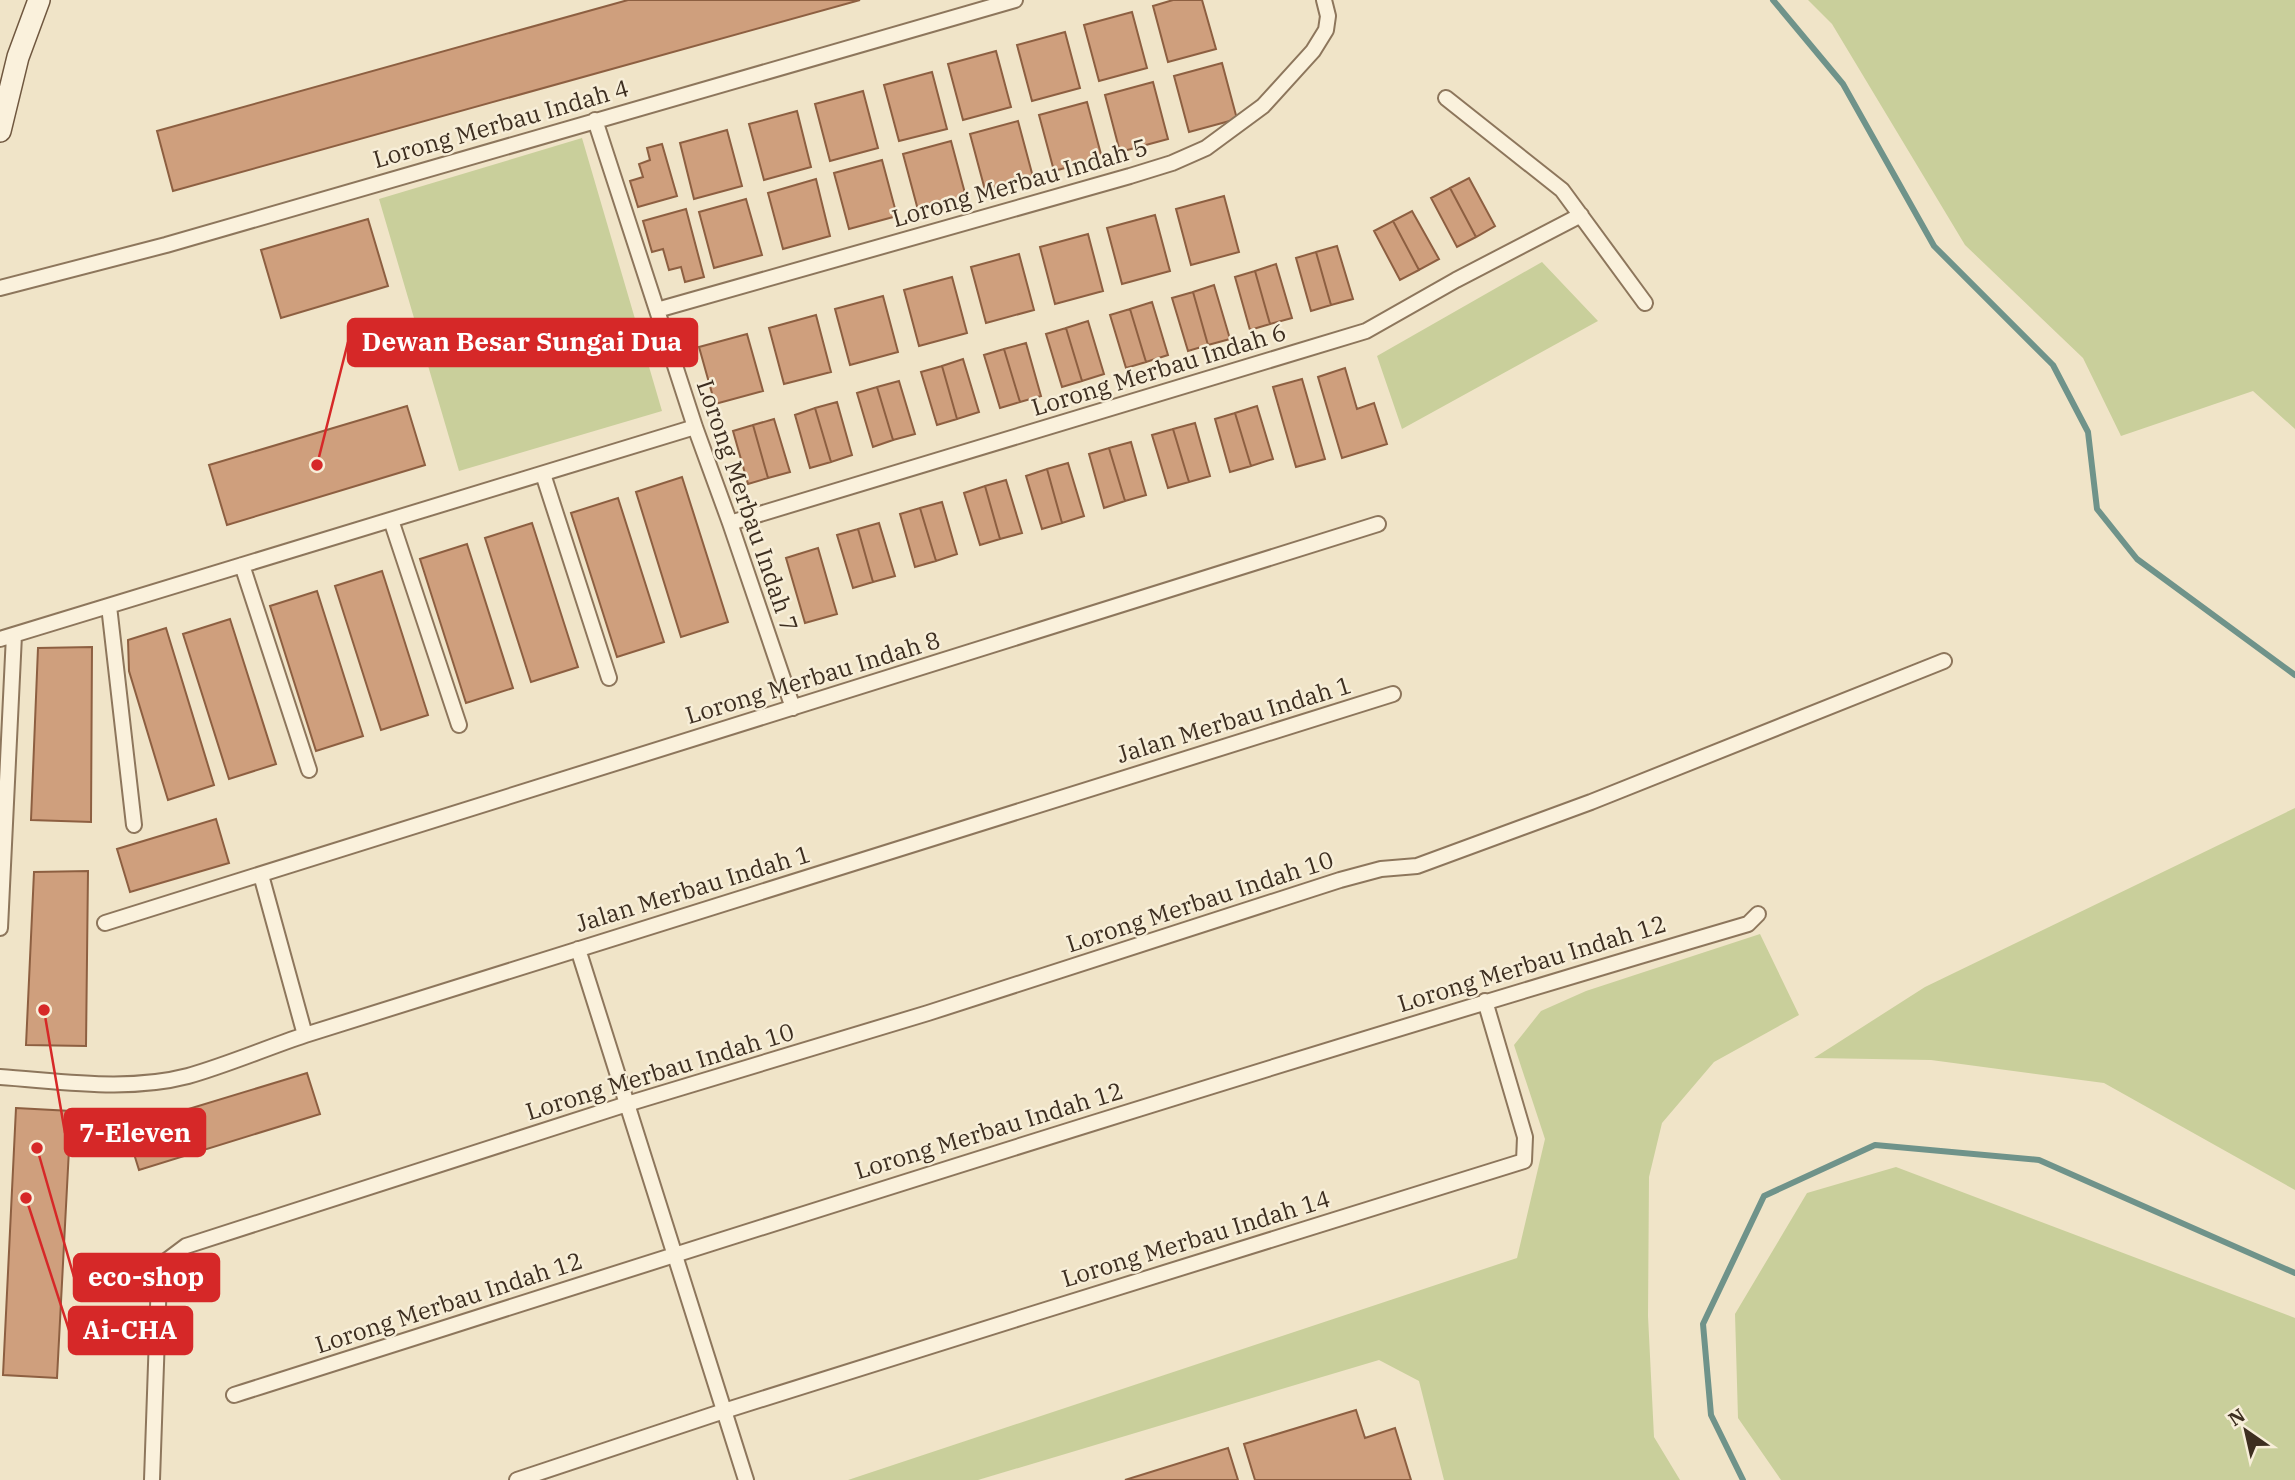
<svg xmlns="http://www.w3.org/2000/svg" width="2295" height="1480" viewBox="0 0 2295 1480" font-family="'IBM Plex Serif',serif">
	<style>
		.green { fill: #c9cf9b }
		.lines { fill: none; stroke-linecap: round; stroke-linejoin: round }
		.stream { stroke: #6f938a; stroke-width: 6 }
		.building { fill: #cf9f7d; stroke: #8d5f41; stroke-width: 2 }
		.minor-casing { stroke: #8d765c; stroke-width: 18 }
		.secondary-casing { stroke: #6f573f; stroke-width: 24 }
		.minor { stroke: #faf1dc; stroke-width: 14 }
		.secondary { stroke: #faf1dc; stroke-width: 21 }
		.labels { text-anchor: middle; stroke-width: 5; stroke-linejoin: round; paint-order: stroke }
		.street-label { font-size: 24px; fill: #3d2e20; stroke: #f7eed8 }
		.leader { fill: none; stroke: #d62828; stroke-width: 2.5 }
		.callout-dot { fill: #d62828; stroke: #f7eed8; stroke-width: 2.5 }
		.callout { fill: #d62828; stroke: #d62828; stroke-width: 2.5 }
		.callout-label { font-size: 26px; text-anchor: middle; font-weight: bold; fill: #fff }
	</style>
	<rect width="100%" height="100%" fill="#f0e4c8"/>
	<path class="green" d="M 1808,0 L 2295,0 L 2295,429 L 2253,391 L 2121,436 L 2083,358 L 1965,245 L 1832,24 Z
		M 582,138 L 662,411 L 459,471 L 379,199 Z
		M 1542,262 L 1598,321 L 1402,429 L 1377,356 Z
		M 2295,808 L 2295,1190 L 2104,1083 L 1931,1060 L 1814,1058 L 1925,987 Z
		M 1760,934 L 1799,1015 L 1714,1062 L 1662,1123 L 1649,1177 L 1648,1316 L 1654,1437 L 1680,1480 L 1444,1480 L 1419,1381 L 1379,1360 L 978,1480 L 848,1480 L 1517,1258 L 1545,1139 L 1514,1045 L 1541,1011 L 1586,991 Z
		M 1896,1167 L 2295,1318 L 2295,1480 L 1781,1480 L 1738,1418 L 1735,1314 L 1807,1193 Z"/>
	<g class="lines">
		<path class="stream" d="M 1773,0 L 1843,84 L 1934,246 L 2053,365 L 2088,432 L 2097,509 L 2137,559 L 2295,675
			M 1743,1480 L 1711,1415 L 1703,1324 L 1764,1196 L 1875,1145 L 2039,1160 L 2295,1273"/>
	</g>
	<path class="building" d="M 628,0 L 860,0 L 173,191 L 157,131 Z
		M 1173,0 L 1202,0 L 1216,49 L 1168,62 L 1153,6 Z
		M 1132,12 L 1147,68 L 1099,81 L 1084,25 Z
		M 1065,32 L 1080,88 L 1032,101 L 1017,45 Z
		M 996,51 L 1011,107 L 963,120 L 948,64 Z
		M 1222,63 L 1237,119 L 1189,132 L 1174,76 Z
		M 932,72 L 947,129 L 899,141 L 884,85 Z
		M 1153,82 L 1168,139 L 1120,152 L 1105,95 Z
		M 863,91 L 878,148 L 830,161 L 815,104 Z
		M 1087,102 L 1102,158 L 1054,171 L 1039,115 Z
		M 797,111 L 811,167 L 764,180 L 749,124 Z
		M 1018,121 L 1033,177 L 985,190 L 970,134 Z
		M 727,130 L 742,186 L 694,199 L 680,143 Z
		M 951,141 L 966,197 L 918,210 L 903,154 Z
		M 662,144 L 677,196 L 638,207 L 630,181 L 643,177 L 639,164 L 650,160 L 647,148 Z
		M 882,160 L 897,216 L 849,229 L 834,173 Z
		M 1469,178 L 1495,226 L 1476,237 L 1450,188 Z
		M 816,179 L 830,236 L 783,249 L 768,193 Z
		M 1450,188 L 1476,237 L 1457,247 L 1431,198 Z
		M 1224,196 L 1239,252 L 1191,265 L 1176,209 Z
		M 746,199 L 762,255 L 714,268 L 699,212 Z
		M 686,209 L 704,277 L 685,282 L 681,267 L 669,270 L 663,249 L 652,252 L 643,221 Z
		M 1412,211 L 1439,259 L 1419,270 L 1393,221 Z
		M 1155,215 L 1170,271 L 1122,284 L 1107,228 Z
		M 368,219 L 388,286 L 281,318 L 261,250 Z
		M 1393,221 L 1419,270 L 1400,280 L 1374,231 Z
		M 1088,234 L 1103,291 L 1055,304 L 1040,247 Z
		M 1337,246 L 1353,299 L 1331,305 L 1316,252 Z
		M 1316,252 L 1331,305 L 1311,311 L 1296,258 Z
		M 1019,254 L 1034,310 L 986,323 L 971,267 Z
		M 1276,264 L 1292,318 L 1270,324 L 1255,271 Z
		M 1255,271 L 1270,324 L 1250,330 L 1235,277 Z
		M 952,277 L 967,333 L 919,346 L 904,290 Z
		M 1214,285 L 1230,339 L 1208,345 L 1193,292 Z
		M 1193,292 L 1208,345 L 1188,351 L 1172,298 Z
		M 883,296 L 898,352 L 850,365 L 835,309 Z
		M 1152,302 L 1168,355 L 1146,362 L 1130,309 Z
		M 1130,309 L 1146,362 L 1126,368 L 1110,315 Z
		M 816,315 L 831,372 L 784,384 L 769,328 Z
		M 1088,321 L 1104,374 L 1082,381 L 1066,328 Z
		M 1066,328 L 1082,381 L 1062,387 L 1046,334 Z
		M 747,334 L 763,391 L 715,404 L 699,347 Z
		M 1026,343 L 1041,396 L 1020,402 L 1004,349 Z
		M 1004,349 L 1020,402 L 1000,408 L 984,355 Z
		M 963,359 L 979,412 L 957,419 L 942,366 Z
		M 942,366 L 957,419 L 937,425 L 921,372 Z
		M 1345,368 L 1357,409 L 1374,403 L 1387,444 L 1342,458 L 1318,377 Z
		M 1302,379 L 1325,459 L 1296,467 L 1273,387 Z
		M 899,381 L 915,434 L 893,440 L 877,387 Z
		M 877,387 L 893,440 L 873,447 L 857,393 Z
		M 837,402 L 852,455 L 831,462 L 815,408 Z
		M 407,406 L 425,465 L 227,525 L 209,465 Z
		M 1257,406 L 1273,459 L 1251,466 L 1235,413 Z
		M 815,408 L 831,462 L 810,468 L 795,415 Z
		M 1235,413 L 1251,466 L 1230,472 L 1215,419 Z
		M 774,419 L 790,472 L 768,478 L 753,425 Z
		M 1195,423 L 1210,476 L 1189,482 L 1173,429 Z
		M 753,425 L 768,478 L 748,484 L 733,431 Z
		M 1173,429 L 1189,482 L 1168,488 L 1152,435 Z
		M 1131,442 L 1146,495 L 1125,501 L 1109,448 Z
		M 1109,448 L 1125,501 L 1104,508 L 1089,454 Z
		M 1068,463 L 1084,516 L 1062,523 L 1047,469 Z
		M 1047,469 L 1062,523 L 1042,529 L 1026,476 Z
		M 682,477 L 728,622 L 681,637 L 636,492 Z
		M 1006,480 L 1022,533 L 1000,539 L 985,486 Z
		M 985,486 L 1000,539 L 980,545 L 964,493 Z
		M 618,498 L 664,642 L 617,657 L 571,513 Z
		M 942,502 L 957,554 L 936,561 L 920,508 Z
		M 920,508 L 936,561 L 915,567 L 900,514 Z
		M 532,523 L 578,667 L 531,682 L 485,538 Z
		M 879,523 L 895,576 L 873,582 L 858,529 Z
		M 858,529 L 873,582 L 853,588 L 837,535 Z
		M 467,544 L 513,688 L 466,703 L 420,559 Z
		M 818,548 L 837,614 L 805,623 L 786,558 Z
		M 382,571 L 428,715 L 381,730 L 335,586 Z
		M 317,591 L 363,736 L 316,751 L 270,606 Z
		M 230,619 L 276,764 L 229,779 L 183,634 Z
		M 166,628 L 214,785 L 168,800 L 129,671 L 128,640 Z
		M 92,647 L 91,822 L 31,820 L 38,648 Z
		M 216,819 L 229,863 L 130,892 L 117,849 Z
		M 88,871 L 86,1046 L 26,1045 L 34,872 Z
		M 307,1073 L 320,1114 L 139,1170 L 126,1128 Z
		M 16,1108 L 71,1111 L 57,1378 L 3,1375 Z
		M 1356,1410 L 1365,1438 L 1395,1428 L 1411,1480 L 1255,1480 L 1244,1444 Z
		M 1228,1448 L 1238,1480 L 1125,1480 Z"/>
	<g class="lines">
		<defs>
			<path id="minor" d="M 1446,98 L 1562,190 L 1645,303
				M 595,120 L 695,427 L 730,523 L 793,708
				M 0,288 L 166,245 L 1015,0
				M 657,310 L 1130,176 L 1172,163 L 1206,148 L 1263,106 L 1313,51 L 1326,30 L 1328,16 L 1324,0
				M 543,474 L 609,678
				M 391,520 L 459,725
				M 730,523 L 1366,331 L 1456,280 L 1581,215
				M 242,565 L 309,770
				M 109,606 L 134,825
				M 0,639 L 695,427
				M 261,875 L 305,1035
				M 105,923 L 1378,524
				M 0,928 L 14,635
				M 578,949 L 746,1480
				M 0,1077 C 61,1081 127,1092 188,1076 C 227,1065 266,1048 305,1035 L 1393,694
				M 234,1395 C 738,1235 1241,1073 1748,924 L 1758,914
				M 152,1480 L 159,1278 L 166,1261 L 186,1246 L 627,1104 L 928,1013 L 1340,880 L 1381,869 L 1417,866 L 1591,802 L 1944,661
				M 517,1480 L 724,1411 L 1023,1317 L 1524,1161 L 1525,1137 L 1485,1001"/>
			<path id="secondary" d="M 0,131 L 18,57 L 39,0"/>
		</defs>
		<use href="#minor" class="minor-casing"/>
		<use href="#secondary" class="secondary-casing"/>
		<use href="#minor" class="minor"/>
		<use href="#secondary" class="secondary"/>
	</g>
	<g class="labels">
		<g class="street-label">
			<text transform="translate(501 124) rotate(-16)" y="8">Lorong Merbau Indah 4</text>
			<text transform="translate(1020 183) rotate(-16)" y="8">Lorong Merbau Indah 5</text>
			<text transform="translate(1159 370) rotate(-17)" y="8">Lorong Merbau Indah 6</text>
			<text transform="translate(747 506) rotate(71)" y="8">Lorong Merbau Indah 7</text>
			<text transform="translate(813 678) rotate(-17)" y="8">Lorong Merbau Indah 8</text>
			<text transform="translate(1234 720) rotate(-17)" y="8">Jalan Merbau Indah 1</text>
			<text transform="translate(693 889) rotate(-17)" y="8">Jalan Merbau Indah 1</text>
			<text transform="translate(1200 902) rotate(-18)" y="8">Lorong Merbau Indah 10</text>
			<text transform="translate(1532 964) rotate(-17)" y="8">Lorong Merbau Indah 12</text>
			<text transform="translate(660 1072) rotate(-17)" y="8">Lorong Merbau Indah 10</text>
			<text transform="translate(989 1131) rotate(-17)" y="8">Lorong Merbau Indah 12</text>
			<text transform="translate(1196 1239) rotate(-17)" y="8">Lorong Merbau Indah 14</text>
			<text transform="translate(449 1303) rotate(-18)" y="8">Lorong Merbau Indah 12</text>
		</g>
	</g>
	<path class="leader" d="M317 465L348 342M44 1010L65 1133M37 1148L74 1277M26 1198L69 1330"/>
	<g class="callout-dot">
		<circle cx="317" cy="465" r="7"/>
		<circle cx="44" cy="1010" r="7"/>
		<circle cx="37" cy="1148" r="7"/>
		<circle cx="26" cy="1198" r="7"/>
	</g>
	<g class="callout">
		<rect x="348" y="319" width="349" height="47" rx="7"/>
		<rect x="65" y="1109" width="140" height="47" rx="7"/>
		<rect x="74" y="1254" width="145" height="47" rx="7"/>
		<rect x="69" y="1307" width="123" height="47" rx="7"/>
	</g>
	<g class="callout-label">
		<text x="522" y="351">Dewan Besar Sungai Dua</text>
		<text x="135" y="1142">7-Eleven</text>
		<text x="146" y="1286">eco-shop</text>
		<text x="130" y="1339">Ai-CHA</text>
	</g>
	<g transform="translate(2246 1431) rotate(326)" stroke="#f7eed8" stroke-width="5" paint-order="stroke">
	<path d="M0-5L12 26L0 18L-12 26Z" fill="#3d2e20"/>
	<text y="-10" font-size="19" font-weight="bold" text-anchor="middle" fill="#3d2e20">N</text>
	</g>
</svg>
